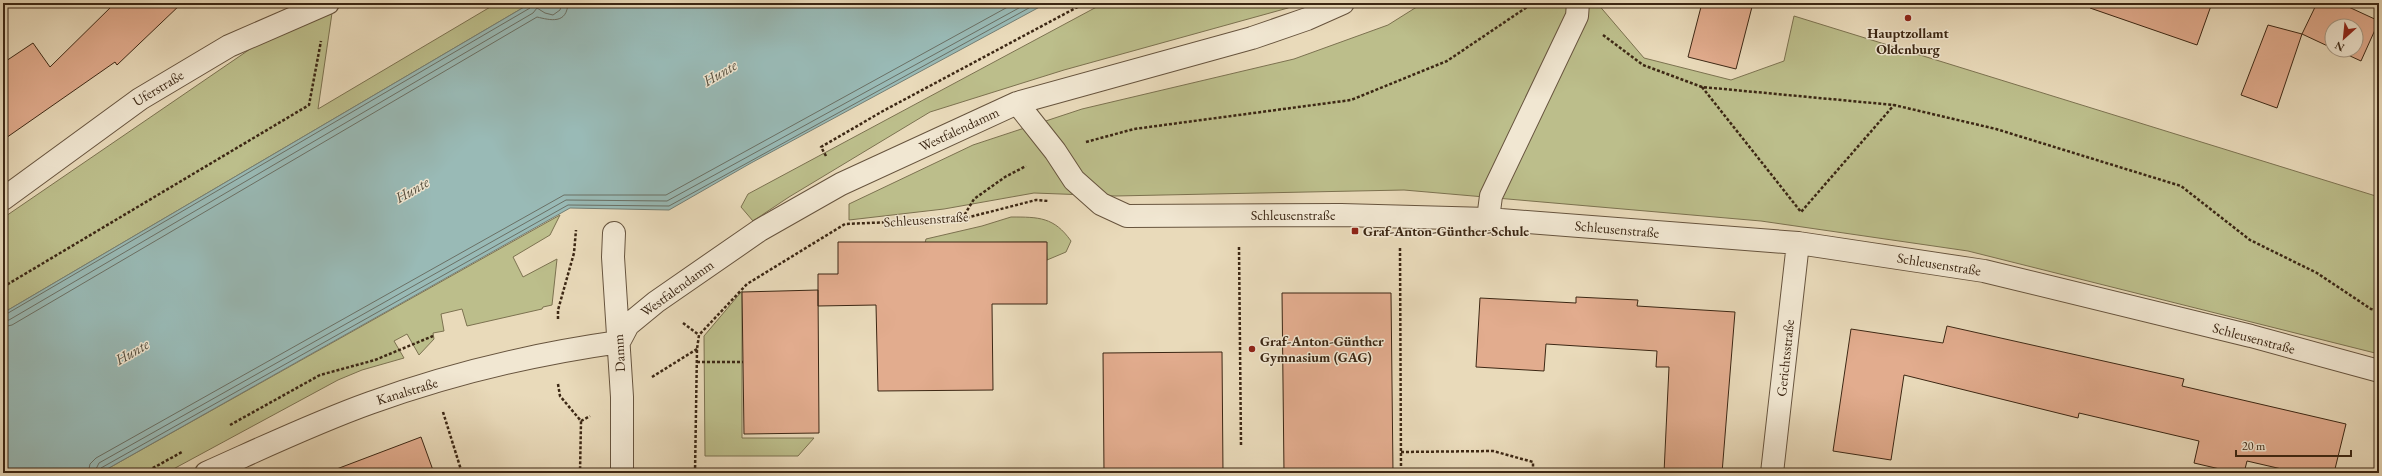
<svg xmlns="http://www.w3.org/2000/svg" width="2382" height="476" viewBox="0 0 2382 476" font-family="'EB Garamond',serif">
	<style>
		.green { fill: #bcbe8b; stroke: #7c7250 }
		.water { fill: #99bab6; stroke: #747f75 }
		.lines { fill: none; stroke-linecap: round; stroke-linejoin: round }
		.shore { stroke: #6a7065; stroke-width: 1 }
		.building { fill: #e2ac8e; stroke: #3c2714 }
		.minor-casing { stroke: #67543e; stroke-width: 24 }
		.path { stroke: #3c2714; stroke-width: 2.5; stroke-dasharray: 3 2; stroke-linecap: butt }
		.minor { stroke: #f1e7d2; stroke-width: 22 }
		.poi-dot { fill: #8f2418; stroke: #f1e7d2; stroke-width: 1.5 }
		.labels { text-anchor: middle; stroke-width: 3; stroke-linejoin: round; paint-order: stroke }
		.poi-label { font-size: 14px; font-weight: bold; fill: #3c2714; stroke: #f1e7d2; text-anchor: start }
		.street-label { font-size: 14px; fill: #3c2714; stroke: #f1e7d2 }
		.water-label { font-size: 15px; font-style: italic; fill: #534c3c; stroke: #f1e7d2 }
	</style>
	<rect width="100%" height="100%" fill="#e9daba"/>
	<filter id="stains"><feTurbulence type="fractalNoise" baseFrequency=".005" numOctaves="4"/><feColorMatrix values="0 0 0 0 .2 0 0 0 0 .09 0 0 0 0 .02 0 0 0 .5 -.17"/></filter>
	<radialGradient id="worn" r=".72"><stop offset=".6" stop-color="#630" stop-opacity="0"/><stop offset="1" stop-color="#630" stop-opacity=".3"/></radialGradient>
	<path class="green" d="M 497,3 L 531,3 L 3,313 L 3,218 L 256,45 L 332,13 L 318,109 Z
		M 1104,3 L 1297,3 L 1288,8 L 1064,70 L 930,112 L 789,197 L 753,221 L 741,207 L 748,194 Z
		M 1423,3 L 1597,3 L 1644,58 L 1731,80 L 1784,61 L 1794,16 L 2379,197 L 2379,354 L 1968,251 L 1761,221 L 1404,190 L 1115,196 L 1034,193 L 944,209 L 849,220 L 849,204 L 973,145 L 1082,109 L 1294,59 L 1388,25 Z
		M 560,215 L 550,235 L 513,257 L 523,277 L 557,259 L 552,305 L 543,307 L 542,309 L 467,326 L 462,309 L 441,314 L 444,331 L 433,333 L 434,339 L 419,355 L 407,334 L 394,341 L 404,358 L 362,370 L 338,380 L 166,473 L 100,473 Z
		M 1011,217 C 1039,217 1054,217 1071,241 L 1066,252 L 1047,260 L 1046,242 L 925,243 L 926,239 L 982,226 Z
		M 742,291 L 742,438 L 814,438 L 798,456 L 705,456 L 704,336 Z"/>
	<path class="water" d="M 531,3 L 543,3 L 551,6 L 556,3 L 1047,3 L 751,163 L 669,210 L 570,208 L 100,473 L 3,473 L 3,313 Z"/>
	<g class="lines">
		<path class="shore" d="M 3,316 L 530,8 L 532,3
			M 3,321 L 9,320 L 533,13 L 537,8 L 545,13 L 553,15 L 560,10 L 562,3
			M 3,327 L 12,325 L 537,17 C 550,20 567,25 568,3
			M 88,473 L 90,464 L 96,458 L 564,195 L 666,195 L 1015,3
			M 94,473 L 99,463 L 566,200 L 667,201 L 1028,3
			M 99,473 L 101,468 L 568,205 L 669,206 L 1038,3"/>
	</g>
	<path class="building" d="M 115,3 L 182,3 L 117,65 L 115,62 L 3,140 L 3,63 L 33,43 L 50,67 Z
		M 1702,3 L 1753,3 L 1736,69 L 1688,57 Z
		M 2091,3 L 2212,3 L 2197,45 L 2090,8 Z
		M 2317,3 L 2340,3 L 2379,21 L 2361,61 L 2337,50 L 2356,50 L 2356,26 L 2332,26 L 2332,48 L 2302,34 Z
		M 2268,25 L 2302,34 L 2277,108 L 2241,95 Z
		M 838,242 L 1047,242 L 1047,304 L 992,304 L 993,390 L 878,391 L 876,305 L 818,306 L 818,274 L 838,274 Z
		M 818,290 L 819,433 L 744,434 L 742,292 Z
		M 1282,293 L 1391,293 L 1393,473 L 1284,473 Z
		M 1576,297 L 1638,300 L 1637,306 L 1735,312 L 1722,473 L 1664,473 L 1669,367 L 1656,367 L 1657,351 L 1546,344 L 1544,371 L 1476,367 L 1480,298 L 1576,303 Z
		M 1947,326 L 2184,379 L 2182,386 L 2346,424 L 2334,473 L 2299,473 L 2247,461 L 2244,473 L 2237,473 L 2194,463 L 2199,441 L 2079,413 L 2078,418 L 1904,375 L 1891,460 L 1833,451 L 1851,329 L 1943,343 Z
		M 1222,352 L 1223,473 L 1104,473 L 1103,353 Z
		M 421,437 L 434,473 L 334,473 L 334,470 Z"/>
	<g class="lines">
		<defs>
			<path id="minor" d="M 1017,103 L 1055,151 L 1074,180 L 1101,204 L 1127,216 L 1341,215 L 1488,219 L 1798,243 L 1984,271 L 2251,336 L 2379,371
				M 3,199 L 140,99 L 229,46 L 328,3
				M 1488,219 L 1491,196 L 1577,16 L 1578,3
				M 614,233 L 613,257 L 622,397 L 622,473
				M 619,342 L 628,325 L 656,302 L 760,230 L 841,184 L 1017,103 L 1252,38 L 1307,19 L 1343,3
				M 206,473 C 260,449 314,423 370,403 C 450,374 534,354 619,342
				M 1772,473 L 1798,243"/>
		</defs>
		<use href="#minor" class="minor-casing"/>
		<path class="path" d="M 1603,35 L 1643,65 L 1702,87 L 1894,105 L 1996,129 L 2181,186 L 2250,240 L 2317,273 L 2371,309 L 2379,311
			M 1702,87 L 1801,212 L 1894,105
			M 1086,142 L 1134,129 L 1351,100 L 1447,61 L 1533,3
			M 826,156 L 821,147 L 883,111 L 1085,3
			M 962,219 L 974,199 L 1005,177 L 1026,166
			M 1239,247 L 1241,446
			M 1400,248 L 1401,473
			M 3,287 L 309,105 L 321,41
			M 558,319 L 558,310 L 574,253 L 576,230
			M 683,323 L 699,335
			M 697,362 L 743,362
			M 652,377 L 697,349
			M 558,384 L 560,396 L 581,421 L 580,473
			M 443,412 L 462,473
			M 581,421 L 590,416
			M 230,425 L 320,375 L 375,360 L 433,336
			M 1401,452 L 1493,451 L 1533,462 L 1533,473
			M 144,473 L 182,452
			M 695,473 L 697,349 L 699,335 L 747,284 L 845,224 L 962,219 L 1036,200 L 1049,201"/>
		<use href="#minor" class="minor"/>
	</g>
	<g class="poi-dot">
		<circle cx="1908" cy="18" r="4"/>
		<rect x="1351" y="227" width="8" height="8" rx="2"/>
		<circle cx="1252" cy="349" r="4"/>
	</g>
	<g class="labels">
		<g class="poi-label">
			<text x="1908" y="38" text-anchor="middle">Hauptzollamt<tspan x="1908" dy="16">Oldenburg</tspan></text>
			<text x="1363" y="236">Graf-Anton-Günther-Schule</text>
			<text x="1260" y="346">Graf-Anton-Günther<tspan x="1260" dy="16">Gymnasium (GAG)</tspan></text>
		</g>
		<g class="street-label">
			<text transform="translate(158 88) rotate(-31)" y="5">Uferstraße</text>
			<text transform="translate(959 129) rotate(-25)" y="5">Westfalendamm</text>
			<text x="1293" y="220">Schleusenstraße</text>
			<text transform="translate(926 219) rotate(-4)" y="5">Schleusenstraße</text>
			<text transform="translate(1617 229) rotate(5)" y="5">Schleusenstraße</text>
			<text transform="translate(1939 264) rotate(9)" y="5">Schleusenstraße</text>
			<text transform="translate(677 288) rotate(-36)" y="5">Westfalendamm</text>
			<text transform="translate(2254 338) rotate(15)" y="5">Schleusenstraße</text>
			<text transform="translate(619 353) rotate(-93)" y="5">Damm</text>
			<text transform="translate(1785 358) rotate(-84)" y="5">Gerichtsstraße</text>
			<text transform="translate(407 391) rotate(-17)" y="5">Kanalstraße</text>
		</g>
		<g class="water-label">
			<text transform="translate(720 73) rotate(-31)" y="5">Hunte</text>
			<text transform="translate(412 190) rotate(-30)" y="5">Hunte</text>
			<text transform="translate(132 352) rotate(-30)" y="5">Hunte</text>
		</g>
	</g>
	<rect width="2382" height="476" fill="none" stroke="#e9daba" stroke-width="16"/>
	<rect x="4" y="4" width="2374" height="468" fill="none" stroke="#3c2714" stroke-width="2"/>
	<rect x="8" y="8" width="2366" height="460" fill="none" stroke="#3c2714"/>
	<g transform="translate(2344 38) rotate(207)"><circle r="19" fill="#f1e7d2" stroke="#a99a86"/>
	<path d="M0-3L7 15L0 10L-7 15Z" fill="#8f2418"/>
	<text y="-6" font-size="11" font-weight="bold" text-anchor="middle" fill="#3c2714">N</text>
	</g>
	<path d="M2236 450v6h115v-6" fill="none" stroke="#3c2714" stroke-width="2"/>
	<text x="2242" y="450" font-size="12" fill="#3c2714" stroke="#f1e7d2" stroke-width="3" paint-order="stroke">20 m</text>
	<rect width="100%" height="100%" filter="url(#stains)"/>
	<rect width="100%" height="100%" fill="url(#worn)"/>
</svg>
